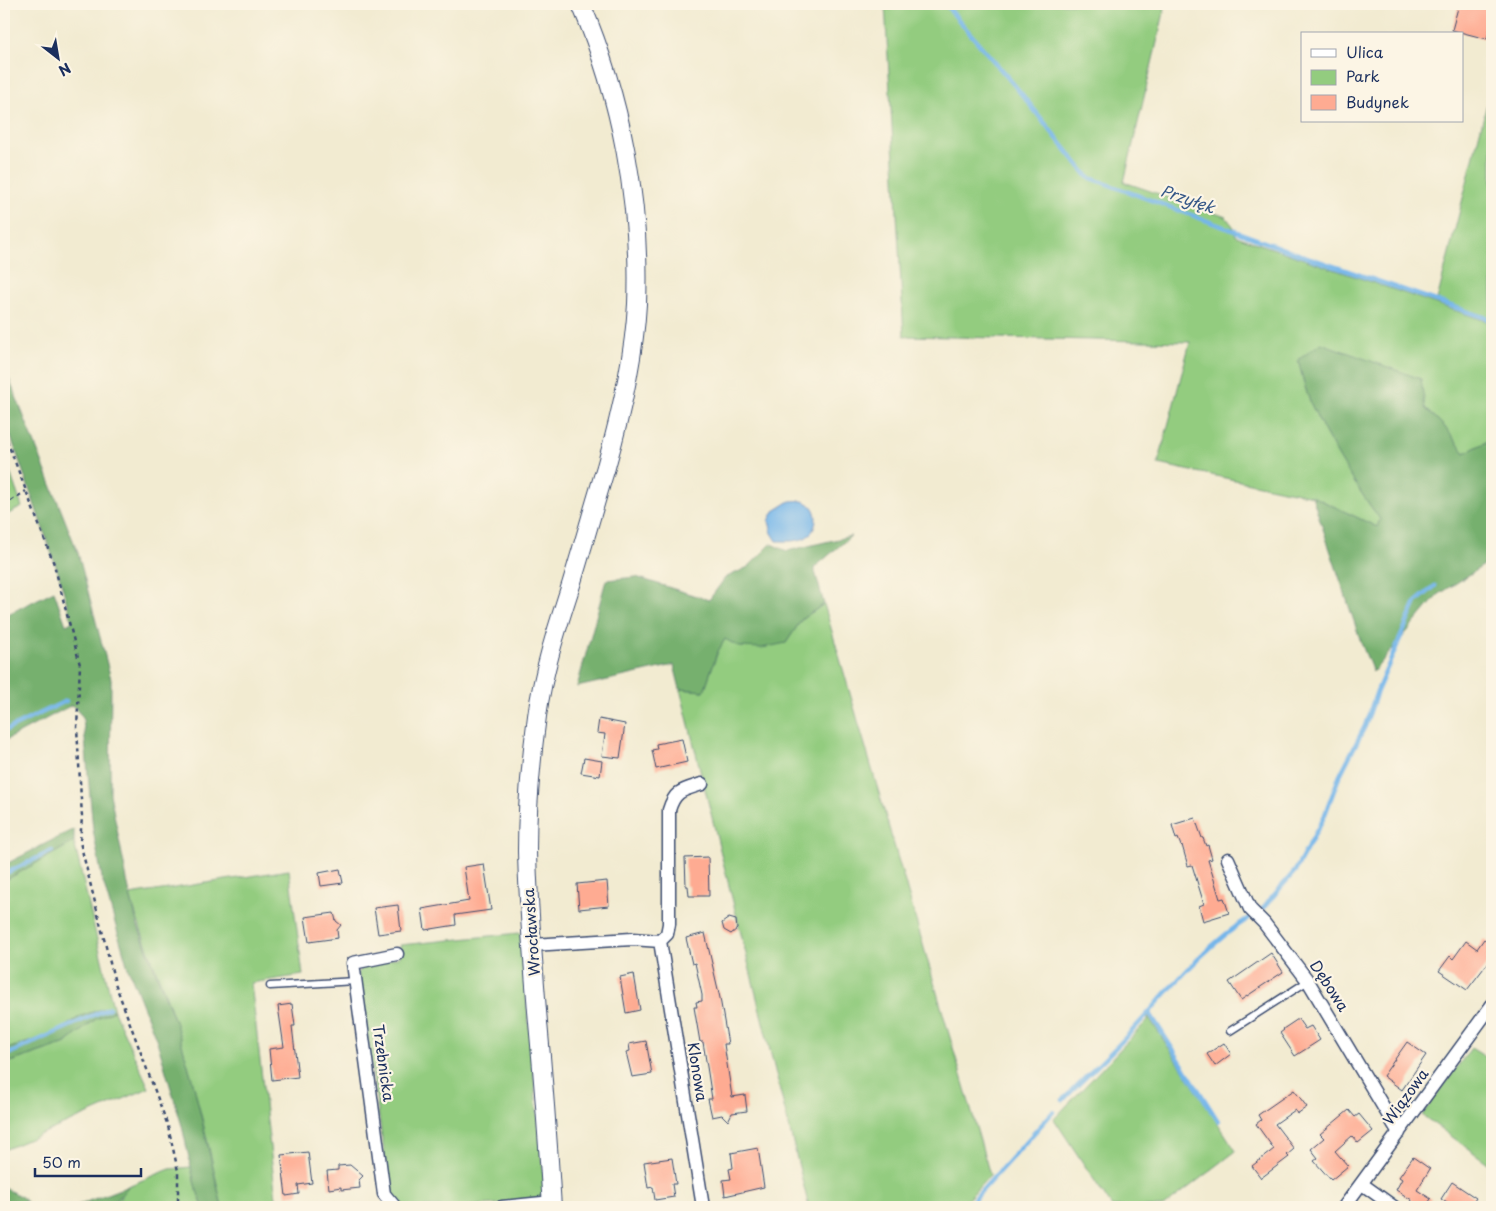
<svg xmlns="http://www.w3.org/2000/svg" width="1496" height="1211" viewBox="0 0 1496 1211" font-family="'Playpen Sans',sans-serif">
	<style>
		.green { fill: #93cc7f; stroke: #577e6e }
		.forest { fill: #76b06e; stroke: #487066 }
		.water { fill: #75b6ea; stroke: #4872a4 }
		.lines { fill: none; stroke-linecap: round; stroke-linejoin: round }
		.stream { stroke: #75b6ea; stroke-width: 4.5 }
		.building { fill: #feab92 }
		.lane-casing { stroke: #3b4b6f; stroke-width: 9 }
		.street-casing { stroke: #3b4b6f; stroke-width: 15 }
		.secondary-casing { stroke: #3b4b6f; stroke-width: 20 }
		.path { stroke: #3b4b6f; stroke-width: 2.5; stroke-dasharray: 4 4; stroke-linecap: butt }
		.lane { stroke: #fff; stroke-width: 6 }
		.street { stroke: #fff; stroke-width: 12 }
		.secondary { stroke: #fff; stroke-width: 18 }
		.labels { text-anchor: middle; stroke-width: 4.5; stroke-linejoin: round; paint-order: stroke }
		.street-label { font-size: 15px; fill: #1b2f5e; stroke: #fcf5e5 }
		.water-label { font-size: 16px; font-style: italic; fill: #365888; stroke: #fcf5e5 }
	</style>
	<rect width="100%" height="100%" fill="#fcf5e5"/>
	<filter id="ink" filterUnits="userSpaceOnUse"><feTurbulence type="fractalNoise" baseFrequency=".02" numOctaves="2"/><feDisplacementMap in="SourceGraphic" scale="10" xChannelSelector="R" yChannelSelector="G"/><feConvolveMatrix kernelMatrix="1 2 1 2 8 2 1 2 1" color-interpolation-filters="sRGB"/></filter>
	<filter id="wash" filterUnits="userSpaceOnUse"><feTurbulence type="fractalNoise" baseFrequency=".0096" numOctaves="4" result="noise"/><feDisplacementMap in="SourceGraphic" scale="20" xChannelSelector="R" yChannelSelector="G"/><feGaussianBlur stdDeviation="1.12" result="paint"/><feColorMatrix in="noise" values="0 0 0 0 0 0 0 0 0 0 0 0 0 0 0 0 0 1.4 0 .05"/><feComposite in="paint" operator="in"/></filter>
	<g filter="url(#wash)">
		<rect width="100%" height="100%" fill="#f2ebd1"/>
		<path class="green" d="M 885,4 L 1166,4 L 1124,182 L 1226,217 L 1233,226 L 1236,236 L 1492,323 L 1492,441 L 1486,442 L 1465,453 L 1443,425 L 1425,408 L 1298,360 C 1302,374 1305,390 1311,404 C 1328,441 1355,486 1380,519 L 1377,527 L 1312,496 L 1158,464 L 1190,342 L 904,336 Z
			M 1492,84 L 1492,318 L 1437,300 Z
			M 4,455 L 22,507 L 4,516 Z
			M 824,604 L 990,1175 L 961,1207 L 809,1207 L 680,689 L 704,691 L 718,651 L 725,639 L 786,643 L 802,619 Z
			M 74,842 L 114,1011 L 149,1088 L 4,1150 L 4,1064 L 66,1043 L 97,1018 L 113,1011 L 108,1007 L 81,1016 L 54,1034 L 4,1050 L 4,881 Z
			M 289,870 L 303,975 L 251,983 L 277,1207 L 222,1207 C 209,1146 195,1085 176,1025 C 162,981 142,940 130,895 Z
			M 520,933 L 545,1191 L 539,1199 L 523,1202 L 456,1207 L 402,1207 L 391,1200 L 358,973 L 364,966 L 400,957 L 400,945 Z
			M 1148,1016 L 1236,1151 L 1163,1207 L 1112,1207 L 1054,1119 L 1148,1020 Z
			M 1471,1048 L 1492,1061 L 1492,1166 L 1422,1115 Z
			M 191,1167 L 195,1185 L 203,1207 L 102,1207 L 120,1198 L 128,1186 L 170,1169 Z"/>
		<path class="forest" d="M 1321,343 L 1421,379 L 1425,408 L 1443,425 L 1465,453 L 1486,442 L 1492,441 L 1492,567 L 1484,565 L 1438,595 L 1373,672 L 1362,645 L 1312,496 L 1377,527 L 1380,519 C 1355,486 1328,441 1311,404 C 1305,390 1302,374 1298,360 Z
			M 4,366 L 78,553 L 111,679 L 110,794 L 130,895 L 138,926 L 176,1024 L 194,1086 L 222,1207 L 203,1207 L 195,1185 L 182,1126 L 157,1041 L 128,968 L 102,878 L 93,830 L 83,717 L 72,705 L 4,741 L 4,616 L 54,591 L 66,625 L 72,622 L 59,575 L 4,417 Z
			M 851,536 L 814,568 L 824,604 L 802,619 L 786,643 L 762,648 L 739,647 L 725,639 L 717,653 L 704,691 L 680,689 L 674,665 L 577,687 L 606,580 L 636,577 L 709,600 L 725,578 L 748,567 L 771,544 L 787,551 Z
			M 74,829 L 74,842 L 4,881 L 4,865 Z
			M 108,1007 L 114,1011 L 97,1018 L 66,1043 L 4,1064 L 4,1050 L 54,1034 L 81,1016 Z
			M 128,1186 C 113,1210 99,1207 73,1207 Z
			M 4,1188 L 22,1197 L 31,1207 L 24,1207 L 4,1202 Z"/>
		<path class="water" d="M 790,501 C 793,501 798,500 802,501 C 820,504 820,530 805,538 C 796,542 786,541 777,541 L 772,533 L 769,521 L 774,511 Z"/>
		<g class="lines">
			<path class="stream" d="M 945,4 L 1015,86 L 1088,177 L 1292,252 L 1492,320
				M 4,731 L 66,701
				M 4,874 L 52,851
				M 1262,909 L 1295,871 L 1324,817 L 1339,777 L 1365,726 L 1377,691 L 1416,602 L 1435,586
				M 1149,1012 L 1218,1121
				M 4,1056 L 109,1008
				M 1063,1100 C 1084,1078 1107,1057 1128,1035 C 1166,995 1202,947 1249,918
				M 967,1207 L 1053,1112"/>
		</g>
		<g id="blocks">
			<path class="building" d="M 1459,4 L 1492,4 L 1492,20 L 1487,39 L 1452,30 Z
				M 599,719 L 625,724 L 620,758 L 602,756 L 605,734 L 597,733 Z
				M 682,739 L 687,762 L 656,769 L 652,750 L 657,749 L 656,744 Z
				M 584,758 L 602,761 L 600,776 L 581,773 Z
				M 1195,818 L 1202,838 L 1203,838 L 1206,846 L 1208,845 L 1212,859 L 1208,860 L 1220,899 L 1224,898 L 1229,913 L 1203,921 L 1199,906 L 1204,904 L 1192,865 L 1188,866 L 1182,845 L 1181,846 L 1178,838 L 1176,839 L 1172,825 Z
				M 708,857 L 709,896 L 689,896 L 688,886 L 686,886 L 685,858 Z
				M 484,864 L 491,910 L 455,915 L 456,925 L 425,930 L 422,909 L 469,901 L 464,867 Z
				M 340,869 L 343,883 L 321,886 L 319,873 Z
				M 607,881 L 609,906 L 579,909 L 577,884 Z
				M 398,905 L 401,931 L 378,934 L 374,908 Z
				M 334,913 L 336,921 L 341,925 L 337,930 L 338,938 L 309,942 L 305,917 Z
				M 729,918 L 736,920 L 737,929 L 731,934 L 724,930 L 722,923 Z
				M 705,933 L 720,998 L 728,1044 L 724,1044 L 732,1097 L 745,1095 L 747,1111 L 732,1113 L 728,1121 L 722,1115 L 712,1117 L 708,1099 L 712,1099 L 708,1073 L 703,1042 L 700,1042 L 694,1007 L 697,1007 L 696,1002 L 702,1001 L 702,995 L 695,963 L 692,964 L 686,938 Z
				M 1484,939 L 1492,945 L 1492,959 L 1488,965 L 1487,964 L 1467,990 L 1439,971 L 1450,956 L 1453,959 L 1466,941 L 1477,949 Z
				M 1271,953 L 1283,972 L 1241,1000 L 1229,982 Z
				M 634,974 L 640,1010 L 626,1013 L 620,977 Z
				M 292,1004 L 295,1026 L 292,1026 L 298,1077 L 272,1080 L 269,1049 L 284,1047 L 278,1006 Z
				M 1298,1019 L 1305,1029 L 1311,1026 L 1320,1040 L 1295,1056 L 1280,1033 L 1284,1030 L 1283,1029 Z
				M 646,1041 L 652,1074 L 632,1077 L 626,1052 L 630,1051 L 629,1044 Z
				M 1407,1042 L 1426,1055 L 1402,1090 L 1383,1076 Z
				M 1224,1043 L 1231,1054 L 1215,1066 L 1207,1054 Z
				M 1294,1090 L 1307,1107 L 1297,1114 L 1295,1110 L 1275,1124 L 1294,1149 L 1287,1155 L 1289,1157 L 1261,1178 L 1252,1166 L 1274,1149 L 1256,1124 L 1261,1120 L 1258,1115 Z
				M 1349,1110 L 1355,1117 L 1359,1114 L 1373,1131 L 1358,1143 L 1352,1136 L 1335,1151 L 1348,1166 L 1331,1180 L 1314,1161 L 1318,1158 L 1311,1149 L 1324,1138 L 1320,1134 Z
				M 758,1148 L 764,1187 L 725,1196 L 723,1180 L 731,1179 L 729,1169 L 733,1168 L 731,1153 Z
				M 308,1152 L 312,1183 L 298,1185 L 299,1194 L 286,1196 L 281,1155 Z
				M 1413,1157 L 1430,1169 L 1417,1190 L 1431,1199 L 1425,1207 L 1420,1207 L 1411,1202 L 1412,1200 L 1396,1190 L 1402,1179 L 1399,1177 Z
				M 672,1158 L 676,1184 L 672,1184 L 674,1197 L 655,1200 L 653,1187 L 648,1188 L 644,1162 Z
				M 350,1165 L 363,1176 L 359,1180 L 360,1188 L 341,1190 L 341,1187 L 329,1189 L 327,1171 L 338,1170 L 338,1166 Z
				M 1452,1182 L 1476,1198 L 1470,1207 L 1453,1207 L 1441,1199 Z"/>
		</g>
	</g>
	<g filter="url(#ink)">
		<use href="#blocks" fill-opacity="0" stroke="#3b4b6f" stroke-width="1"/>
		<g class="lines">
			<defs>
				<path id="lane" d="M 270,986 L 356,981
					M 1230,1031 L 1308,981"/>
				<path id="street" d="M 702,784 C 683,790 675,790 669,810 L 669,924 L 667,934 L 660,941 L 703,1207
					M 1228,859 L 1250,909 L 1264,923 L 1308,981 L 1399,1133
					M 532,945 L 632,939 L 660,941
					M 1362,1184 L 1394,1207
					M 395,1207 L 384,1194 L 353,963 L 397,954
					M 502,1207 L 552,1202
					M 1344,1207 L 1492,1005"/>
				<path id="secondary" d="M 552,1207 C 548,1142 543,1076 537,1011 C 533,958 528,904 527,851 C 527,806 531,760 537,716 C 543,671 557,628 571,585 C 583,546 594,506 606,467 C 621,414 634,359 637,304 C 641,202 621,98 581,4"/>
			</defs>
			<use href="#lane" class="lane-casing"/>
			<use href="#street" class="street-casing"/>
			<use href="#secondary" class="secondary-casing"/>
			<path class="path" d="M 4,433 L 54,564 L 80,665 L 77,728 L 82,817 L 80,842 L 115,983 L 168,1126 L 178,1171 L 178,1207
				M 4,505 L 26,491"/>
			<use href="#lane" class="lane"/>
			<use href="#street" class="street"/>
			<use href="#secondary" class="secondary"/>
		</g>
	</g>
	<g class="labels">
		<g class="street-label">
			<text transform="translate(532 932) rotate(-94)" y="5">Wrocławska</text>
			<text transform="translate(1329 986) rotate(57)" y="5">Dębowa</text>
			<text transform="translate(383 1063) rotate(82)" y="5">Trzebnicka</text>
			<text transform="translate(697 1072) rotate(81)" y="5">Klonowa</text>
			<text transform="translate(1406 1097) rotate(-54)" y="5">Wiązowa</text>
		</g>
		<g class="water-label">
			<text transform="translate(1188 199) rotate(19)" y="6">Przyłęk</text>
		</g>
	</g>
	<rect width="1496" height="1211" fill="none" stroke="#fcf5e5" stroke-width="20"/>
	<rect x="1301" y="32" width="162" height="90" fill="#fcf5e5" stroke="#a2a6af"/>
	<rect x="1311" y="49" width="25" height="8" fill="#ffffff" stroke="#a2a6af"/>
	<text x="1346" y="58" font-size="15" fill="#1b2f5e">Ulica</text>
	<rect x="1311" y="70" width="25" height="15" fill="#93cc7f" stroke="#a2a6af"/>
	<text x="1346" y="82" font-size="15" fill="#1b2f5e">Park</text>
	<rect x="1311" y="95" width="25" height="15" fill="#feab92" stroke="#a2a6af"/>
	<text x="1346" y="108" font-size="15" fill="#1b2f5e">Budynek</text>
	<g transform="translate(58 58) rotate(149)" stroke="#fcf5e5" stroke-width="4" paint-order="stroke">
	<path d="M0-4L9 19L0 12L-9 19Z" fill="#1b2f5e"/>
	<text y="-8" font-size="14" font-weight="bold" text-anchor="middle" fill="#1b2f5e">N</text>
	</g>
	<path d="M35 1168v8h106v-8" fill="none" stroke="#1b2f5e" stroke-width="2.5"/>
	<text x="42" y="1168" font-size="15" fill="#1b2f5e" stroke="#fcf5e5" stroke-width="4" paint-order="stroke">50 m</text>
</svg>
